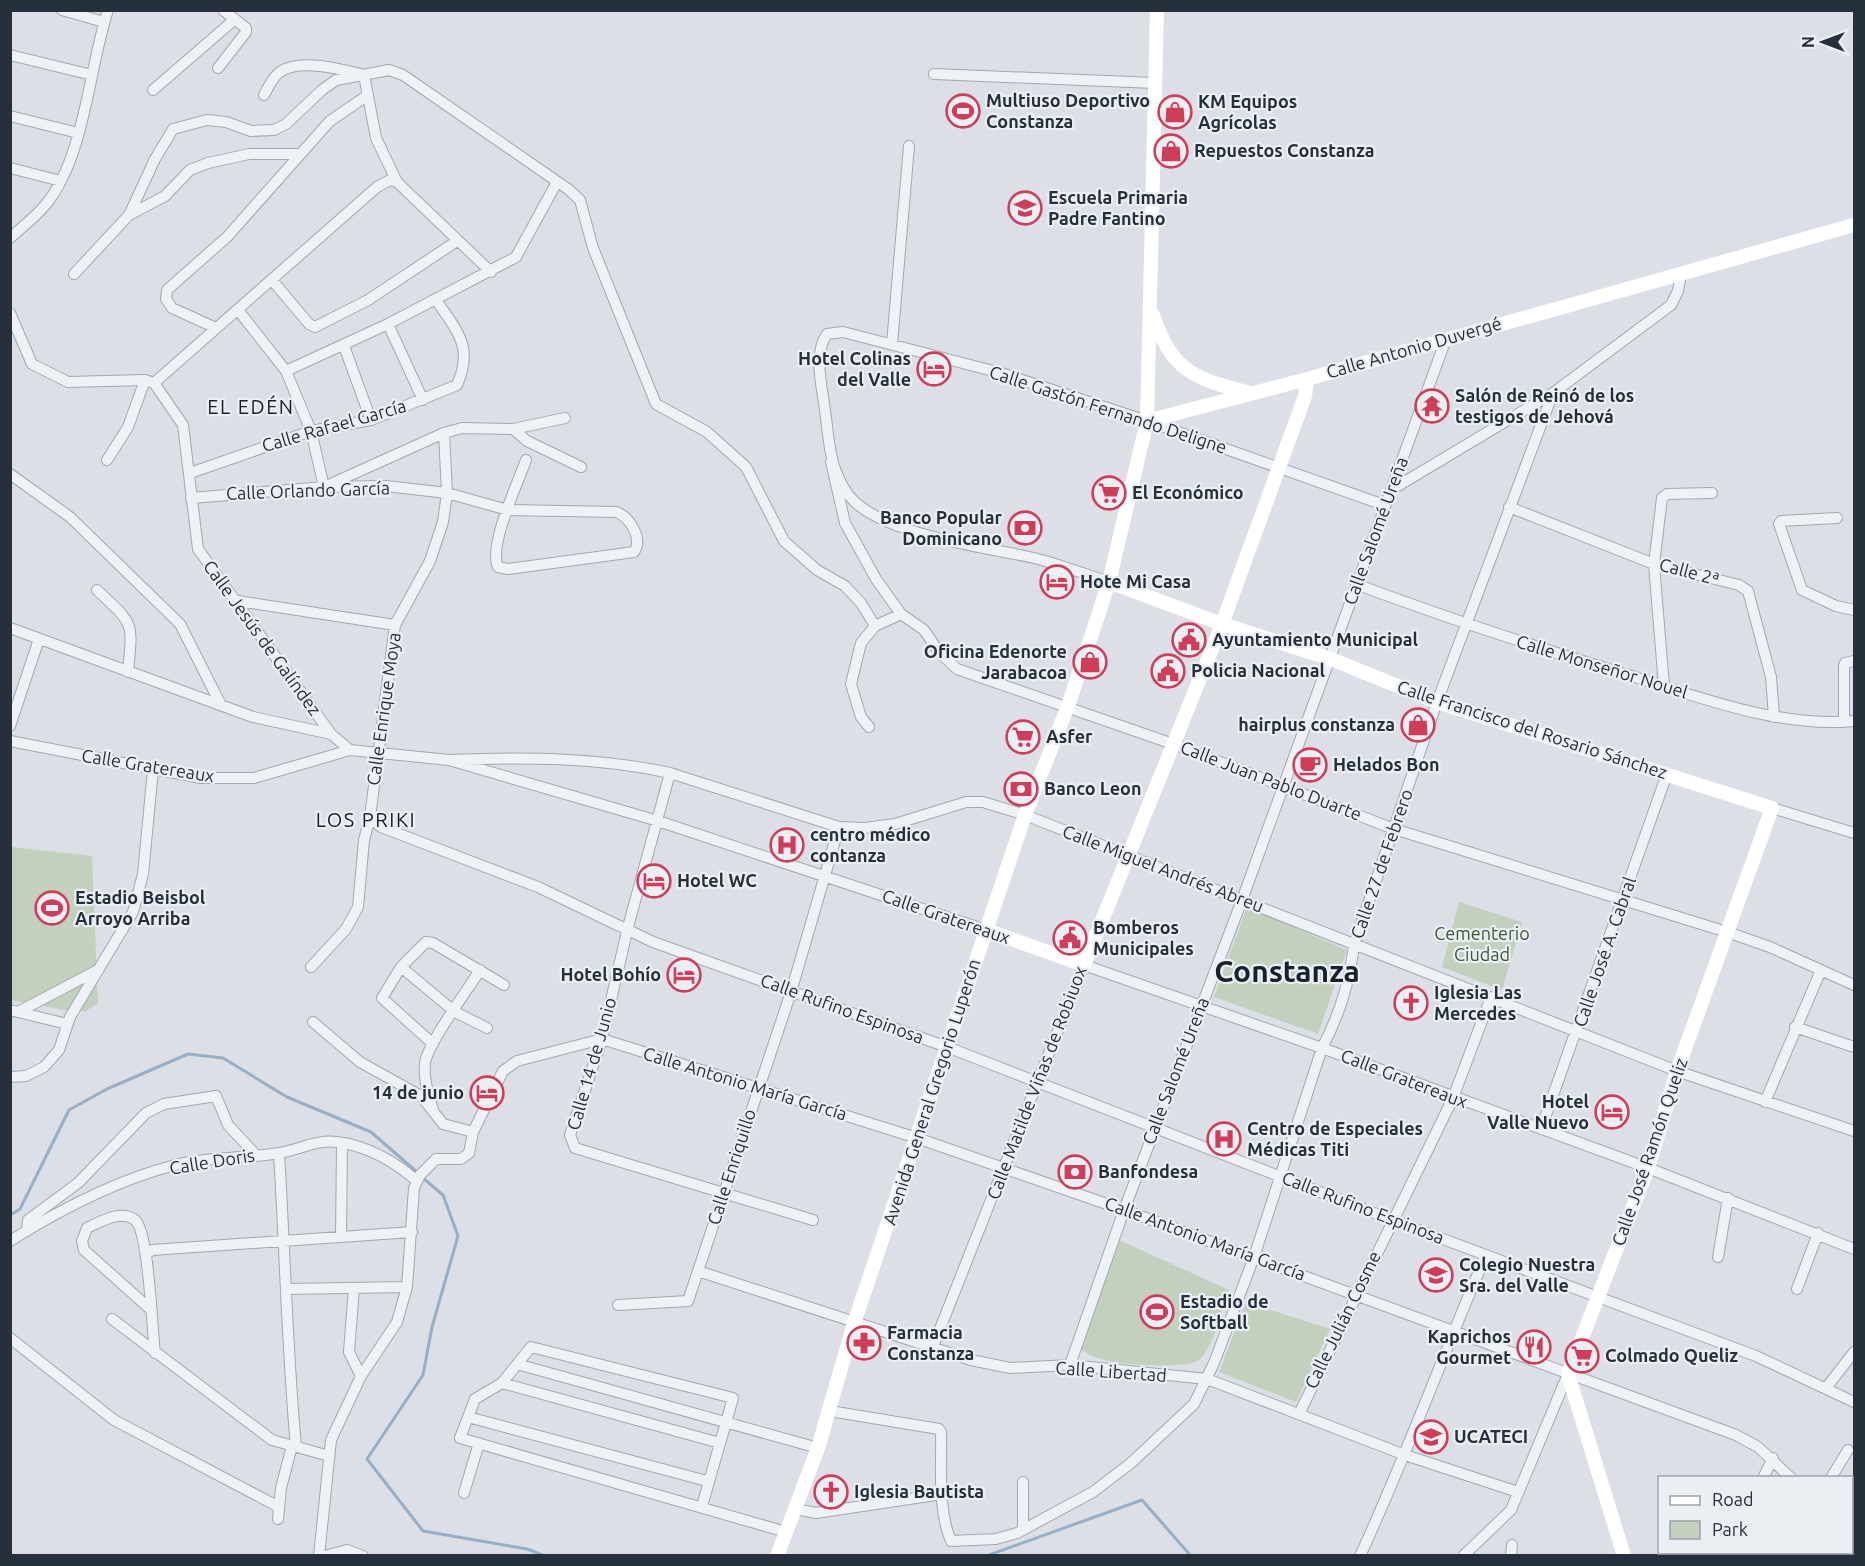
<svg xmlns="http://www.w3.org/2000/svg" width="1865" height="1566" viewBox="0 0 1865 1566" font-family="Ubuntu,sans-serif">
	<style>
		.green { fill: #c2d0bd }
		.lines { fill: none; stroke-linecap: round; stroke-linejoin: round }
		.stream { stroke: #96afc7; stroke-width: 3 }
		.street-casing { stroke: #a2a7b0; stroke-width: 12 }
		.street { stroke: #eef1f5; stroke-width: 10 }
		.secondary { stroke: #fff; stroke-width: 14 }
		.labels { text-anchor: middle; stroke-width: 4.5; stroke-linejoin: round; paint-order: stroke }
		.poi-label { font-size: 18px; font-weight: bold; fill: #262f3c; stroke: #ebeff4; text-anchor: start }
		.street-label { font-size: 18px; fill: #262f3c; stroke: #ebeff4 }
		.park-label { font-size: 18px; fill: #3b5833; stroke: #ebeff4 }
		.neighbourhood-label { font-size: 20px; letter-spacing: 1.5px; fill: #18202d; stroke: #ebeff4 }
		.town-label { font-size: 30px; font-weight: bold; fill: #18202d; stroke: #ebeff4 }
	</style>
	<rect width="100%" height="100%" fill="#dce0e6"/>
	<path class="green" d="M 11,847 L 92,856 L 98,1003 L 86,1011 L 70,1011 L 11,1000 Z
		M 1459,902 L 1522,922 L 1502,990 L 1442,967 Z
		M 1247,907 L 1347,950 L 1318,1034 L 1214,997 Z
		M 1119,1240 L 1229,1290 C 1223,1306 1212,1353 1197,1361 C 1183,1369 1125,1365 1109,1361 C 1098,1359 1089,1355 1079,1348 Z
		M 1246,1302 L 1330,1329 L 1296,1402 L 1219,1372 Z"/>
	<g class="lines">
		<path class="stream" d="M 423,1178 L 443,1195 L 458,1236 L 432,1327 L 423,1375 L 367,1459 L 423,1531 L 527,1549 L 545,1556
			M 10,1215 L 20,1209 L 69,1110 L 107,1089 L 188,1054 L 223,1058 L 287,1097 L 371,1132 L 418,1173
			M 986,1556 L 1142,1500 L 1191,1556"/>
		<defs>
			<path id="street" d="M 62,10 L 104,22
				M 10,55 L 92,75
				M 218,68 L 246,32 L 246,28 L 223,10
				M 934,74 L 1155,83
				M 364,75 L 376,138 L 397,182 L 491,272
				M 153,90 L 234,20
				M 264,95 C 268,88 273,76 280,72 C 299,58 340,69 360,74
				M 10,116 L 78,133
				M 10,168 L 61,181
				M 129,215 L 155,159 L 173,129 L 207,120 L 226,122 L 251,131 L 274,130 L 286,124 L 322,90 L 336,80 L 389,70 L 403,75 L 568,189 L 580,200 L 593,248 L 656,404 L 707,432 L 746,467 L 784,541 L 817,570 L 845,586 L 861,603 L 875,626
				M 10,238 C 22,227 37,216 47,203 C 85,155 89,68 108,10
				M 74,274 L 129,215 L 165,196 L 190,170 L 208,163 L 249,154 L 298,154
				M 272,280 L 309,324 L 315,327 L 368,300 L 457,241
				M 238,310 L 286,371 L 311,431 L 324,487 L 444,433 L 462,428 L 513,429 L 565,418
				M 10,313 L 32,364 L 68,382 L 145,380 L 154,383 L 183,425 L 198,549 L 331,734 L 350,750
				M 388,324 L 423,400
				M 216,328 L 172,308 L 166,299 L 167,290 L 227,237 L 330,121 L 368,95
				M 892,344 L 909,146
				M 344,346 L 371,420
				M 286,371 L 388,324 L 516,257 L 557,182
				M 154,383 L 377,187 L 390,180 L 397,182
				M 513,429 L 527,441 L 581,467
				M 107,460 L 128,427 L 145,380
				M 831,462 L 845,523 L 876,579 L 901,614 L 924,630 L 939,652 L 957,669 L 1173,744 L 1394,829 L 1727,932 L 1770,947 L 1854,985
				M 190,473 L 311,431 L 371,420 L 457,385 C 474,347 457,331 436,300
				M 10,474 L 70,517 L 180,624 L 221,705
				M 1391,490 L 1553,393 L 1671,305 L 1678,291 L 1681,274
				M 191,498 L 324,487 L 386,486 L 447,493 L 508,510 L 617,512 C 631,519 643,539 634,552 L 508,569 L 498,567 C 488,546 518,483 526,460
				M 1509,507 L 1654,564 L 1739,585 L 1748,591 L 1771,677 L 1774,717
				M 1837,518 L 1781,521 L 1779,524 L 1802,590 L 1836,606 L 1854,610
				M 1109,582 C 1084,574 1059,564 1034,558 C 986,547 875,534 847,493 C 829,467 829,439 825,410 C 822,387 813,353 827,334 L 843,332 L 1001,373 L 1147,421 L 1384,505
				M 1356,584 C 1446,618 1536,647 1628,675 C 1699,697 1779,728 1854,721
				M 97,590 C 134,625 133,620 128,672
				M 238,601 L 395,625
				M 10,628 L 253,717 L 331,734
				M 1664,686 L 1654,564 L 1662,498 L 1667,494 L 1712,493
				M 1844,722 L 1844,666 L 1845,663 L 1854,661
				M 10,726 L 39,639
				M 869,727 L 861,717 L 851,684 L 861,643 L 875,626 L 901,614
				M 10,741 L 201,778 L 254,778 L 350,750 L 449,760 L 658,821 L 986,930
				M 449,760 C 523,757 597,757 670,773 L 839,827 L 865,828 L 895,824 L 966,802 L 983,802 L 1025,815 L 1677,1071 L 1854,1131
				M 670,773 L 628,927 L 602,1039 L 570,1135 L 575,1148 L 813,1220
				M 1772,808 L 1854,833
				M 370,817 L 381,827 L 538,887 L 653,942 L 947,1047 L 1392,1220 L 1756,1356 L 1854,1402
				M 311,967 L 346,929 L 358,907 L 364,840 L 370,817 L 395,625 L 430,561 L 443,522 L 447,493 L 444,433
				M 401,967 L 455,1012 L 487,1028
				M 10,1010 L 67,1024
				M 18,1012 L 96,971
				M 313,1022 L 360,1062 L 421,1096 L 443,1124 L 473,1132
				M 1795,1027 L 1854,1047
				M 433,1044 L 382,998 L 401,967 L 426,942 L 433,943 L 504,985
				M 10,1077 L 26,1076 L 44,1067 L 59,1050 L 70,1017 L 133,912 L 143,874 L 153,770
				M 1765,1102 L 1821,970
				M 433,1110 C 429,1096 423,1078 425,1063 C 428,1043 467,991 480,970
				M 1541,1129 L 1667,774
				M 279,1153 C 285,1251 287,1349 296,1447
				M 27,1231 L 28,1220 L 78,1183 L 146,1113 L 164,1104 L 216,1096 L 228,1125 L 256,1155
				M 341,1236 L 342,1143
				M 10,1241 C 61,1209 117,1180 175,1165 C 209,1156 245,1159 279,1153 C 298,1150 318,1139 337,1142 C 368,1146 394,1161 417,1181
				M 148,1253 L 152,1250 L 412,1232
				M 1718,1257 L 1728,1198
				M 698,1271 L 971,1360 L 1010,1368 L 1070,1365 L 1207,1379 L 1405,1455 L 1518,1492
				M 354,1288 L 349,1352 L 361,1376
				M 286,1289 L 407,1287
				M 1797,1289 L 1818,1233
				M 618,1305 L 688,1301 L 791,992 L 839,827
				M 149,1308 L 84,1250 L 82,1241 L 87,1228 C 100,1222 121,1209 135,1220 C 149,1231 152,1330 155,1353
				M 112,1319 L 272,1440 L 329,1456
				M 10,1338 L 114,1420 L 279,1507
				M 932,1349 L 1084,965 L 1322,1048 L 1648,1168 L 1854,1249
				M 517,1364 L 818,1448
				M 1070,1365 L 1124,1210 L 1242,900 L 1446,339
				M 502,1383 L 720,1443
				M 1826,1388 L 1854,1352
				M 830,1411 L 939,1429 L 941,1432 C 942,1467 937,1508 951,1541 L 996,1539 L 1017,1533 L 1093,1492 L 1131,1463 L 1194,1404 L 1214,1363 L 1254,1257 L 1322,1048 C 1340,1014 1349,983 1354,945 L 1437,702 L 1553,393
				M 1299,1414 L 1453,1098 L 1491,997
				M 468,1417 L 707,1481
				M 1763,1478 L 1773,1458
				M 1831,1478 L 1848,1450
				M 1023,1482 L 1023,1530
				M 464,1493 L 479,1443
				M 702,1506 L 733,1398 L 531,1347 L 502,1383 L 475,1399 L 460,1438 L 786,1532
				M 795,1509 L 816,1513 L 942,1494
				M 278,1519 L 281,1488 L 292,1446
				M 1852,1530 L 1854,1531
				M 319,1556 L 331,1440 L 361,1376 L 397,1322 L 407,1287 L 414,1188 L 420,1175 L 436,1159 L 461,1159 L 469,1153 L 473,1132 L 503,1071 L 517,1061 L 602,1039 L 917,1138 L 1124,1210 L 1736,1435 L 1758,1447 L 1791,1478
				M 325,1556 L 347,1550 L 363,1556
				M 1360,1556 C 1406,1457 1443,1354 1486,1255
				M 1463,1556 L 1511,1510 L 1568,1374
				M 1511,1556 L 1512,1545
				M 1727,1556 L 1728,1552"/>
		</defs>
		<use href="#street" class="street-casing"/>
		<use href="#street" class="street"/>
		<path class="secondary" d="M 1153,315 C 1172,372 1195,379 1250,393
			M 1147,421 L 1307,379 L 1854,225
			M 1109,582 L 1222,624 L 1331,659 L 1437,702 L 1772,808 L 1677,1071 L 1648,1168 L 1568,1374 L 1624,1556
			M 986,930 L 1084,965 L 1222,624 L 1305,396 L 1307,379
			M 777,1556 L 818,1448 L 854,1323 L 1025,815 L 1068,706 L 1109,582 L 1147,421 L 1157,10"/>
	</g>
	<defs>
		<symbol id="stadium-ring" viewBox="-11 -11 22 22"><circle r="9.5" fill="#ebeff4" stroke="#ce3e58" stroke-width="1.5"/><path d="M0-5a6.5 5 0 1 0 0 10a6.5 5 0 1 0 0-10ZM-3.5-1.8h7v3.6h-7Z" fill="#ce3e58"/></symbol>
		<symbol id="shop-ring" viewBox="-11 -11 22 22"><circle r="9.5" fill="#ebeff4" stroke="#ce3e58" stroke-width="1.5"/><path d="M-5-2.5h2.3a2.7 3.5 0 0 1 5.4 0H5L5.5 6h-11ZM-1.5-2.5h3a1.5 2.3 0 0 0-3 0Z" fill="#ce3e58"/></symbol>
		<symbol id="school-ring" viewBox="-11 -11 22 22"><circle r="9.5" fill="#ebeff4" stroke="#ce3e58" stroke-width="1.5"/><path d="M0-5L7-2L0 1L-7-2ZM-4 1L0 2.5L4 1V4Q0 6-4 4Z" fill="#ce3e58"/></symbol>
		<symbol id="hotel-ring" viewBox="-11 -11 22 22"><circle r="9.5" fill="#ebeff4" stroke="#ce3e58" stroke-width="1.5"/><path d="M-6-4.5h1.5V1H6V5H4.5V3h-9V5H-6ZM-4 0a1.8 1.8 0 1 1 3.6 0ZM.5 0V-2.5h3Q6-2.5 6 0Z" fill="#ce3e58"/></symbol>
		<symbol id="temple-ring" viewBox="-11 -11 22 22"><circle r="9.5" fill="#ebeff4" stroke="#ce3e58" stroke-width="1.5"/><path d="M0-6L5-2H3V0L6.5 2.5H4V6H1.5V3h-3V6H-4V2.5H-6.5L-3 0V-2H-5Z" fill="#ce3e58"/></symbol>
		<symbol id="supermarket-ring" viewBox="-11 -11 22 22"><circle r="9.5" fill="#ebeff4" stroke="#ce3e58" stroke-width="1.5"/><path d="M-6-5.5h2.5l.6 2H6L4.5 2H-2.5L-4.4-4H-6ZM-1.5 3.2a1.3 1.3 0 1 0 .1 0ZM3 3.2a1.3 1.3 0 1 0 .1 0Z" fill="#ce3e58"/></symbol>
		<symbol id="bank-ring" viewBox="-11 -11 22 22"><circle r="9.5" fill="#ebeff4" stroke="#ce3e58" stroke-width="1.5"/><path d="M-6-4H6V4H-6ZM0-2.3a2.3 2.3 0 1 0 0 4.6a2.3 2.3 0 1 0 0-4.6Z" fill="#ce3e58"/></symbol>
		<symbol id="civic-ring" viewBox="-11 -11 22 22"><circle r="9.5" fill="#ebeff4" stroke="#ce3e58" stroke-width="1.5"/><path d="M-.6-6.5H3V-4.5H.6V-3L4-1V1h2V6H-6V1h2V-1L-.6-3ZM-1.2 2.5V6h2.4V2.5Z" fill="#ce3e58"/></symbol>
		<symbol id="cafe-ring" viewBox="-11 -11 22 22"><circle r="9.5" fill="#ebeff4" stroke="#ce3e58" stroke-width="1.5"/><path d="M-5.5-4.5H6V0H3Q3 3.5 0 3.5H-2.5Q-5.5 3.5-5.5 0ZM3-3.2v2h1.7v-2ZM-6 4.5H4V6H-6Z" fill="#ce3e58"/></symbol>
		<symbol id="hospital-ring" viewBox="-11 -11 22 22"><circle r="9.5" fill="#ebeff4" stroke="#ce3e58" stroke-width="1.5"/><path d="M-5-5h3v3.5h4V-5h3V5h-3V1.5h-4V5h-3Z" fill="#ce3e58"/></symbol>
		<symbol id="church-ring" viewBox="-11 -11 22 22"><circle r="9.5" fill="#ebeff4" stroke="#ce3e58" stroke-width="1.5"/><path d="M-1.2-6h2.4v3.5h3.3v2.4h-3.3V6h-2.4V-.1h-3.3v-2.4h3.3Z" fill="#ce3e58"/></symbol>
		<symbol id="pharmacy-ring" viewBox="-11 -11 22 22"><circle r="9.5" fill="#ebeff4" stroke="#ce3e58" stroke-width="1.5"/><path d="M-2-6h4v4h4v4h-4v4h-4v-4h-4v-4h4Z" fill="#ce3e58"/></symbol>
		<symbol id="restaurant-ring" viewBox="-11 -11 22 22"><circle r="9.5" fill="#ebeff4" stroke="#ce3e58" stroke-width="1.5"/><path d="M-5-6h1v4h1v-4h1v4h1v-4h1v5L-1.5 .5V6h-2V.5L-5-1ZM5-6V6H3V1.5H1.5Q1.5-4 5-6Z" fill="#ce3e58"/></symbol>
	</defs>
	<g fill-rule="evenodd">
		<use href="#stadium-ring" x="944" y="92" width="38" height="38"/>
		<use href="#shop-ring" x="1156" y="93" width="38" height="38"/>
		<use href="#shop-ring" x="1152" y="132" width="38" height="38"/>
		<use href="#school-ring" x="1006" y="189" width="38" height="38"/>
		<use href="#hotel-ring" x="915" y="350" width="38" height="38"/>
		<use href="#temple-ring" x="1413" y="387" width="38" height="38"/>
		<use href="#supermarket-ring" x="1090" y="474" width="38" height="38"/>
		<use href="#bank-ring" x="1006" y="509" width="38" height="38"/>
		<use href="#hotel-ring" x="1038" y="563" width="38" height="38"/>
		<use href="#civic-ring" x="1170" y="621" width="38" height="38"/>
		<use href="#shop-ring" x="1071" y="643" width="38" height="38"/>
		<use href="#civic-ring" x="1149" y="652" width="38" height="38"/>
		<use href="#shop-ring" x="1399" y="706" width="38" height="38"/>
		<use href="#supermarket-ring" x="1004" y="718" width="38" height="38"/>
		<use href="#cafe-ring" x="1291" y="746" width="38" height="38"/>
		<use href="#bank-ring" x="1002" y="770" width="38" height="38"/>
		<use href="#hospital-ring" x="768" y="826" width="38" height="38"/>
		<use href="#hotel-ring" x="635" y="862" width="38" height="38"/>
		<use href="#stadium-ring" x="33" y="889" width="38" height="38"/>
		<use href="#civic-ring" x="1051" y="919" width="38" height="38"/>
		<use href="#hotel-ring" x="665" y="956" width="38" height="38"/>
		<use href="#church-ring" x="1392" y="984" width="38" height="38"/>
		<use href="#hotel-ring" x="468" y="1074" width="38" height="38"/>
		<use href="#hotel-ring" x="1593" y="1093" width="38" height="38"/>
		<use href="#hospital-ring" x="1205" y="1120" width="38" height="38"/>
		<use href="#bank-ring" x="1056" y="1153" width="38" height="38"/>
		<use href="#school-ring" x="1417" y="1256" width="38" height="38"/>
		<use href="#stadium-ring" x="1138" y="1293" width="38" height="38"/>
		<use href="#pharmacy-ring" x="845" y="1324" width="38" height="38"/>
		<use href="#restaurant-ring" x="1515" y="1328" width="38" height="38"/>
		<use href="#supermarket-ring" x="1563" y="1337" width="38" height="38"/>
		<use href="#school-ring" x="1412" y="1418" width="38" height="38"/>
		<use href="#church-ring" x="812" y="1473" width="38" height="38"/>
	</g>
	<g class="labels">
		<g class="poi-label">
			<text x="986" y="107">Multiuso Deportivo<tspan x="986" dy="21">Constanza</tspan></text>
			<text x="1198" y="108">KM Equipos<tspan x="1198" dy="21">Agrícolas</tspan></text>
			<text x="1194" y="157">Repuestos Constanza</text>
			<text x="1048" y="204">Escuela Primaria<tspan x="1048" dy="21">Padre Fantino</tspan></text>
			<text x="911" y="365" text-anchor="end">Hotel Colinas<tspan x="911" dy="21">del Valle</tspan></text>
			<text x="1455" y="402">Salón de Reinó de los<tspan x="1455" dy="21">testigos de Jehová</tspan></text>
			<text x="1132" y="499">El Económico</text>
			<text x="1002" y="524" text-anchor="end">Banco Popular<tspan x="1002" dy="21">Dominicano</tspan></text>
			<text x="1080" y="588">Hote Mi Casa</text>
			<text x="1212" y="646">Ayuntamiento Municipal</text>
			<text x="1067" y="658" text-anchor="end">Oficina Edenorte<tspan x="1067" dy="21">Jarabacoa</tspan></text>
			<text x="1191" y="677">Policia Nacional</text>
			<text x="1395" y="731" text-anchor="end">hairplus constanza</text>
			<text x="1046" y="743">Asfer</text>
			<text x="1333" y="771">Helados Bon</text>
			<text x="1044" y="795">Banco Leon</text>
			<text x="810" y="841">centro médico<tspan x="810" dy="21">contanza</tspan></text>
			<text x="677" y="887">Hotel WC</text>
			<text x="75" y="904">Estadio Beisbol<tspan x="75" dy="21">Arroyo Arriba</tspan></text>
			<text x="1093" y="934">Bomberos<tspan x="1093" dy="21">Municipales</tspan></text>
			<text x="661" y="981" text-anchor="end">Hotel Bohío</text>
			<text x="1434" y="999">Iglesia Las<tspan x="1434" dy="21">Mercedes</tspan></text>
			<text x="464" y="1099" text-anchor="end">14 de junio</text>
			<text x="1589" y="1108" text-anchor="end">Hotel<tspan x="1589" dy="21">Valle Nuevo</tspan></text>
			<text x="1247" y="1135">Centro de Especiales<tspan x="1247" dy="21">Médicas Titi</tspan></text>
			<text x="1098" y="1178">Banfondesa</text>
			<text x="1459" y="1271">Colegio Nuestra<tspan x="1459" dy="21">Sra. del Valle</tspan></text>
			<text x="1180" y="1308">Estadio de<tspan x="1180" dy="21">Softball</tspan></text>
			<text x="887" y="1339">Farmacia<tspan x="887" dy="21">Constanza</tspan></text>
			<text x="1511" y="1343" text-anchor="end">Kaprichos<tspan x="1511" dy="21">Gourmet</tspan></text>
			<text x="1605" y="1362">Colmado Queliz</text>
			<text x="1454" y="1443">UCATECI</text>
			<text x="854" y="1498">Iglesia Bautista</text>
		</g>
		<g class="street-label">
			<text transform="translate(1414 348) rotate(-16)" y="6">Calle Antonio Duvergé</text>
			<text transform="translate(1108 410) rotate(18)" y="6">Calle Gastón Fernando Deligne</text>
			<text transform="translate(334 426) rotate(-16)" y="6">Calle Rafael García</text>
			<text transform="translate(308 491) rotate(-2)" y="6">Calle Orlando García</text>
			<text transform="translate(1376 531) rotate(-70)" y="6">Calle Salomé Ureña</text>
			<text transform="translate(1689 572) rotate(15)" y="6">Calle 2ª</text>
			<text transform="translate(262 638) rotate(54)" y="6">Calle Jesús de Galíndez</text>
			<text transform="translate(1602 667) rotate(17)" y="6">Calle Monseñor Nouel</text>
			<text transform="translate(384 709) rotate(-82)" y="6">Calle Enrique Moya</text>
			<text transform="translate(1532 730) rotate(18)" y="6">Calle Francisco del Rosario Sánchez</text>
			<text transform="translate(148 766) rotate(9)" y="6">Calle Gratereaux</text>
			<text transform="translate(1271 781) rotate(21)" y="6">Calle Juan Pablo Duarte</text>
			<text transform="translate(1382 864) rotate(-71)" y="6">Calle 27 de Febrero</text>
			<text transform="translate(1163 869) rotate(21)" y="6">Calle Miguel Andrés Abreu</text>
			<text transform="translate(946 917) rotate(19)" y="6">Calle Gratereaux</text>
			<text transform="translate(1605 952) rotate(-71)" y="6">Calle José A. Cabral</text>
			<text transform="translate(842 1009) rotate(20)" y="6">Calle Rufino Espinosa</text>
			<text transform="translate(592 1064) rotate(-74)" y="6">Calle 14 de Junio</text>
			<text transform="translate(1176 1071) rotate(-69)" y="6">Calle Salomé Ureña</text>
			<text transform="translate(1404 1079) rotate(21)" y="6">Calle Gratereaux</text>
			<text transform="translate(1037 1083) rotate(-69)" y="6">Calle Matilde Viñas de Robiuox</text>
			<text transform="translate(745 1084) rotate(17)" y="6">Calle Antonio María García</text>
			<text transform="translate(932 1092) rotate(-72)" y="6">Avenida General Gregorio Luperón</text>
			<text transform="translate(1650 1152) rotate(-71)" y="6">Calle José Ramón Queliz</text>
			<text transform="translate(212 1162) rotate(-9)" y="6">Calle Doris</text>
			<text transform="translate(732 1167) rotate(-72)" y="6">Calle Enriquillo</text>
			<text transform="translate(1363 1208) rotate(21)" y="6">Calle Rufino Espinosa</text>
			<text transform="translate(1205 1239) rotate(20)" y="6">Calle Antonio María García</text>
			<text transform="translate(1343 1320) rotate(-64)" y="6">Calle Julián Cosme</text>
			<text transform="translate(1111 1372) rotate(4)" y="6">Calle Libertad</text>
		</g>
		<g class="park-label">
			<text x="1482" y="940">Cementerio<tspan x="1482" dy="21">Ciudad</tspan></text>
		</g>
		<g class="neighbourhood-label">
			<text x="251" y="414">EL EDÉN</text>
			<text x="366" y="827">LOS PRIKI</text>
		</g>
		<g class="town-label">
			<text x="1287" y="982">Constanza</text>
		</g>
	</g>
	<rect width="1865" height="1566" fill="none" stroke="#262f3c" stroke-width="24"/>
	<rect x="1658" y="1476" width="195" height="78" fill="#ebeff4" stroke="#9ca2aa" stroke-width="1.5"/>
	<rect x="1670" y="1496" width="30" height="9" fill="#ffffff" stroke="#9ca2aa" stroke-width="1.5"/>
	<text x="1712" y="1506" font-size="18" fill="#262f3c">Road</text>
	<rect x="1670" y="1521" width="30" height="18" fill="#c2d0bd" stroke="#9ca2aa" stroke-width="1.5"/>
	<text x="1712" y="1536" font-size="18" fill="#262f3c">Park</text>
	<g transform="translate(1823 42) rotate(270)" stroke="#ebeff4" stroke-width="4.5" paint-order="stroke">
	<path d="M0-4.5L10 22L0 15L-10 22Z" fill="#262f3c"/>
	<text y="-9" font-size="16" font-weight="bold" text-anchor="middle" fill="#262f3c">N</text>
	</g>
</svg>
